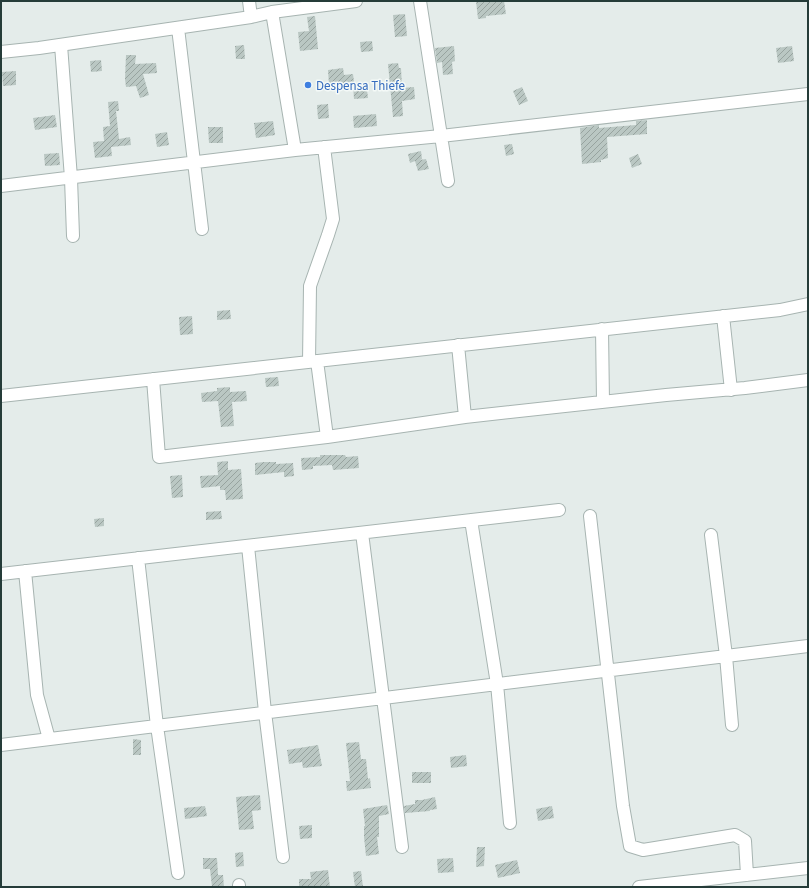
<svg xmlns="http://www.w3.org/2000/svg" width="809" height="888" viewBox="0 0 809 888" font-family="'Source Sans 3',sans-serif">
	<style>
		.building { fill: url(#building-hatch) }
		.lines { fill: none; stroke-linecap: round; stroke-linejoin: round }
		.minor-casing { stroke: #a7b4b1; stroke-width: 14 }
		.minor { stroke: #fff; stroke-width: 12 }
		.shop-dot { fill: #3f7fe0; stroke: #f4f9f7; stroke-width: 1.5 }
		.labels { text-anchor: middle; stroke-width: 3; stroke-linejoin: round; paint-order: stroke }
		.shop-label { font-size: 13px; fill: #366cbe; stroke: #f4f9f7; text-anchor: start }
	</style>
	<defs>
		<pattern id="building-hatch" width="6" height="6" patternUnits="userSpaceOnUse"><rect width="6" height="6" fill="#bac7c3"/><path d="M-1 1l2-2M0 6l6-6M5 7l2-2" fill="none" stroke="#97a39f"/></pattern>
	</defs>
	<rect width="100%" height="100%" fill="#e4ecea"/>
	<path class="building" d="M 476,1 L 504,1 L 506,14 L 486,16 L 486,18 L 478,19 Z
		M 405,14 L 407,36 L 395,37 L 393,15 Z
		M 315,16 L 318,49 L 300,51 L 298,32 L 309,31 L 307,17 Z
		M 372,41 L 373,51 L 361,52 L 360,42 Z
		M 244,45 L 245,59 L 236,59 L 235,46 Z
		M 454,46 L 455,61 L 452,62 L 453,74 L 443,75 L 442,62 L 437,63 L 435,48 Z
		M 792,46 L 794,61 L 778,63 L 776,48 Z
		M 126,55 L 136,55 L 135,64 L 156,63 L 157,73 L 143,74 L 149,95 L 140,98 L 136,86 L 126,87 L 125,79 Z
		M 101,60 L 102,71 L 91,72 L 90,61 Z
		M 398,63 L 399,68 L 401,68 L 402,88 L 414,87 L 415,99 L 402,101 L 403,116 L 393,117 L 388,64 Z
		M 343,68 L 344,75 L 353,74 L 354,82 L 329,85 L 328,70 Z
		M 16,71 L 16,85 L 3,86 L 2,72 Z
		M 366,82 L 368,98 L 354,99 L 353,84 Z
		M 522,87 L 528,101 L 519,105 L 513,91 Z
		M 118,101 L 119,111 L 116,111 L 119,139 L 130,137 L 131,145 L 111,147 L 112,156 L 95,158 L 93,142 L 104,141 L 103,127 L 110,126 L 108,102 Z
		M 328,104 L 329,118 L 318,119 L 317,105 Z
		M 376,114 L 377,126 L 354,128 L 353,116 Z
		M 55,115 L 57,127 L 35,130 L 33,118 Z
		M 647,120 L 647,134 L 607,137 L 608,158 L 601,160 L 601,162 L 582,164 L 580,128 L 599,125 L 599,128 L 636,125 L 636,121 Z
		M 273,121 L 275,135 L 256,138 L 254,123 Z
		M 208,127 L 223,127 L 223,143 L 209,143 Z
		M 167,132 L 169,145 L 157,147 L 155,134 Z
		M 512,144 L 514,154 L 506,156 L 504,145 Z
		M 421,151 L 422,159 L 420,160 L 426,159 L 429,169 L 418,171 L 415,161 L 410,163 L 408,154 Z
		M 59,153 L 60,165 L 45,166 L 44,154 Z
		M 638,154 L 642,164 L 632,168 L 629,158 Z
		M 230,310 L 231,319 L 217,320 L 217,311 Z
		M 192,316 L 193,334 L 180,335 L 179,317 Z
		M 278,377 L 279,386 L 266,387 L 265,378 Z
		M 230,387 L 230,392 L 246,391 L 247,401 L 232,402 L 234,426 L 221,427 L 218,401 L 202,402 L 201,393 L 217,391 L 217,388 Z
		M 320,455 L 345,455 L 346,457 L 358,456 L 359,468 L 333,470 L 332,465 L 313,466 L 313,469 L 302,470 L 301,458 L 320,457 Z
		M 228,461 L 228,470 L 241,469 L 243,499 L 226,500 L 225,490 L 220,490 L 220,486 L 201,488 L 200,476 L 218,475 L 217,462 Z
		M 264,462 L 276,462 L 276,464 L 293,463 L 294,476 L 284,477 L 284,472 L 255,475 L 255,463 Z
		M 182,475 L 183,497 L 172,498 L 170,476 Z
		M 221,511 L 222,519 L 206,520 L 206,512 Z
		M 104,518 L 104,526 L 95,527 L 94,519 Z
		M 133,739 L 141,740 L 141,755 L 133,755 Z
		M 359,742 L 361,759 L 366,759 L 368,779 L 370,778 L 371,788 L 347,791 L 346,781 L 350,781 L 346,743 Z
		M 318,745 L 322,766 L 303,768 L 302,762 L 289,764 L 287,750 Z
		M 466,755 L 467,766 L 451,768 L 450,757 Z
		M 412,772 L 431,772 L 431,783 L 412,783 Z
		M 260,795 L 261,810 L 252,811 L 254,829 L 239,830 L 236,797 Z
		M 435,797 L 437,809 L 430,810 L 430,811 L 405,813 L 404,806 L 415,804 L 415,800 L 422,800 Z
		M 387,805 L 389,814 L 379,816 L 379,837 L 377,837 L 379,854 L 366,856 L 364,837 L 364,826 L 365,826 L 363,809 Z
		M 205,806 L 207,816 L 185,819 L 184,808 Z
		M 552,806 L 554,818 L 538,821 L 536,809 Z
		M 312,825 L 312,838 L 300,839 L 299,826 Z
		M 477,847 L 485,847 L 484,866 L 476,867 Z
		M 243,852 L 244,866 L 236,867 L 235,853 Z
		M 203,858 L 217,858 L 218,875 L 223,875 L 224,887 L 212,887 L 210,869 L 203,869 Z
		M 453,858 L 454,872 L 438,873 L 437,859 Z
		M 517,860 L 520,873 L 498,878 L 495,865 Z
		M 328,870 L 330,887 L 299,887 L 299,879 L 311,879 L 310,872 Z
		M 361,871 L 363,887 L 355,887 L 353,872 Z"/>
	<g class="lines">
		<defs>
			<path id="minor" d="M 249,1 L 251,17
				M 420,1 L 448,181
				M 272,12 L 295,150
				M 178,28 L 202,229
				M 61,45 L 71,178 L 73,236
				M 1,52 L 39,48 L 251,17 L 272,12 L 356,1
				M 1,186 L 295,150 L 441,136 L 808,94
				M 723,316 L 731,390
				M 602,329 L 603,402
				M 458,345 L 465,417
				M 317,361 L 327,437
				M 309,362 L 310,286 L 328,235 L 333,219 L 324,147
				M 153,379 L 159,457 L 327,437 L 465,417 L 666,395 L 745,388 L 808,380
				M 1,396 L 780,310 L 808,304
				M 590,516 L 623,806 L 630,846 L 643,850 L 735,835 L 745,841 L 747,875
				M 471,520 L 497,684 L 510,823
				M 362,533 L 402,847
				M 711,535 L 726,656 L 732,725
				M 248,546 L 265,712 L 283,857
				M 138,558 L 157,726 L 178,873
				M 25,571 L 37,695 L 49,739
				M 1,574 L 559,510
				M 1,745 L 808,646
				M 239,885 L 239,887
				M 639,887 L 808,868"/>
		</defs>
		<use href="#minor" class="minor-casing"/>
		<use href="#minor" class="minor"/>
	</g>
	<circle class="shop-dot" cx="308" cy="85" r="4"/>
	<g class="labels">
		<g class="shop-label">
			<text x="316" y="90">Despensa Thiefe</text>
		</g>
	</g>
	<rect width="809" height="888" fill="none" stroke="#253c39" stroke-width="4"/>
</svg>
